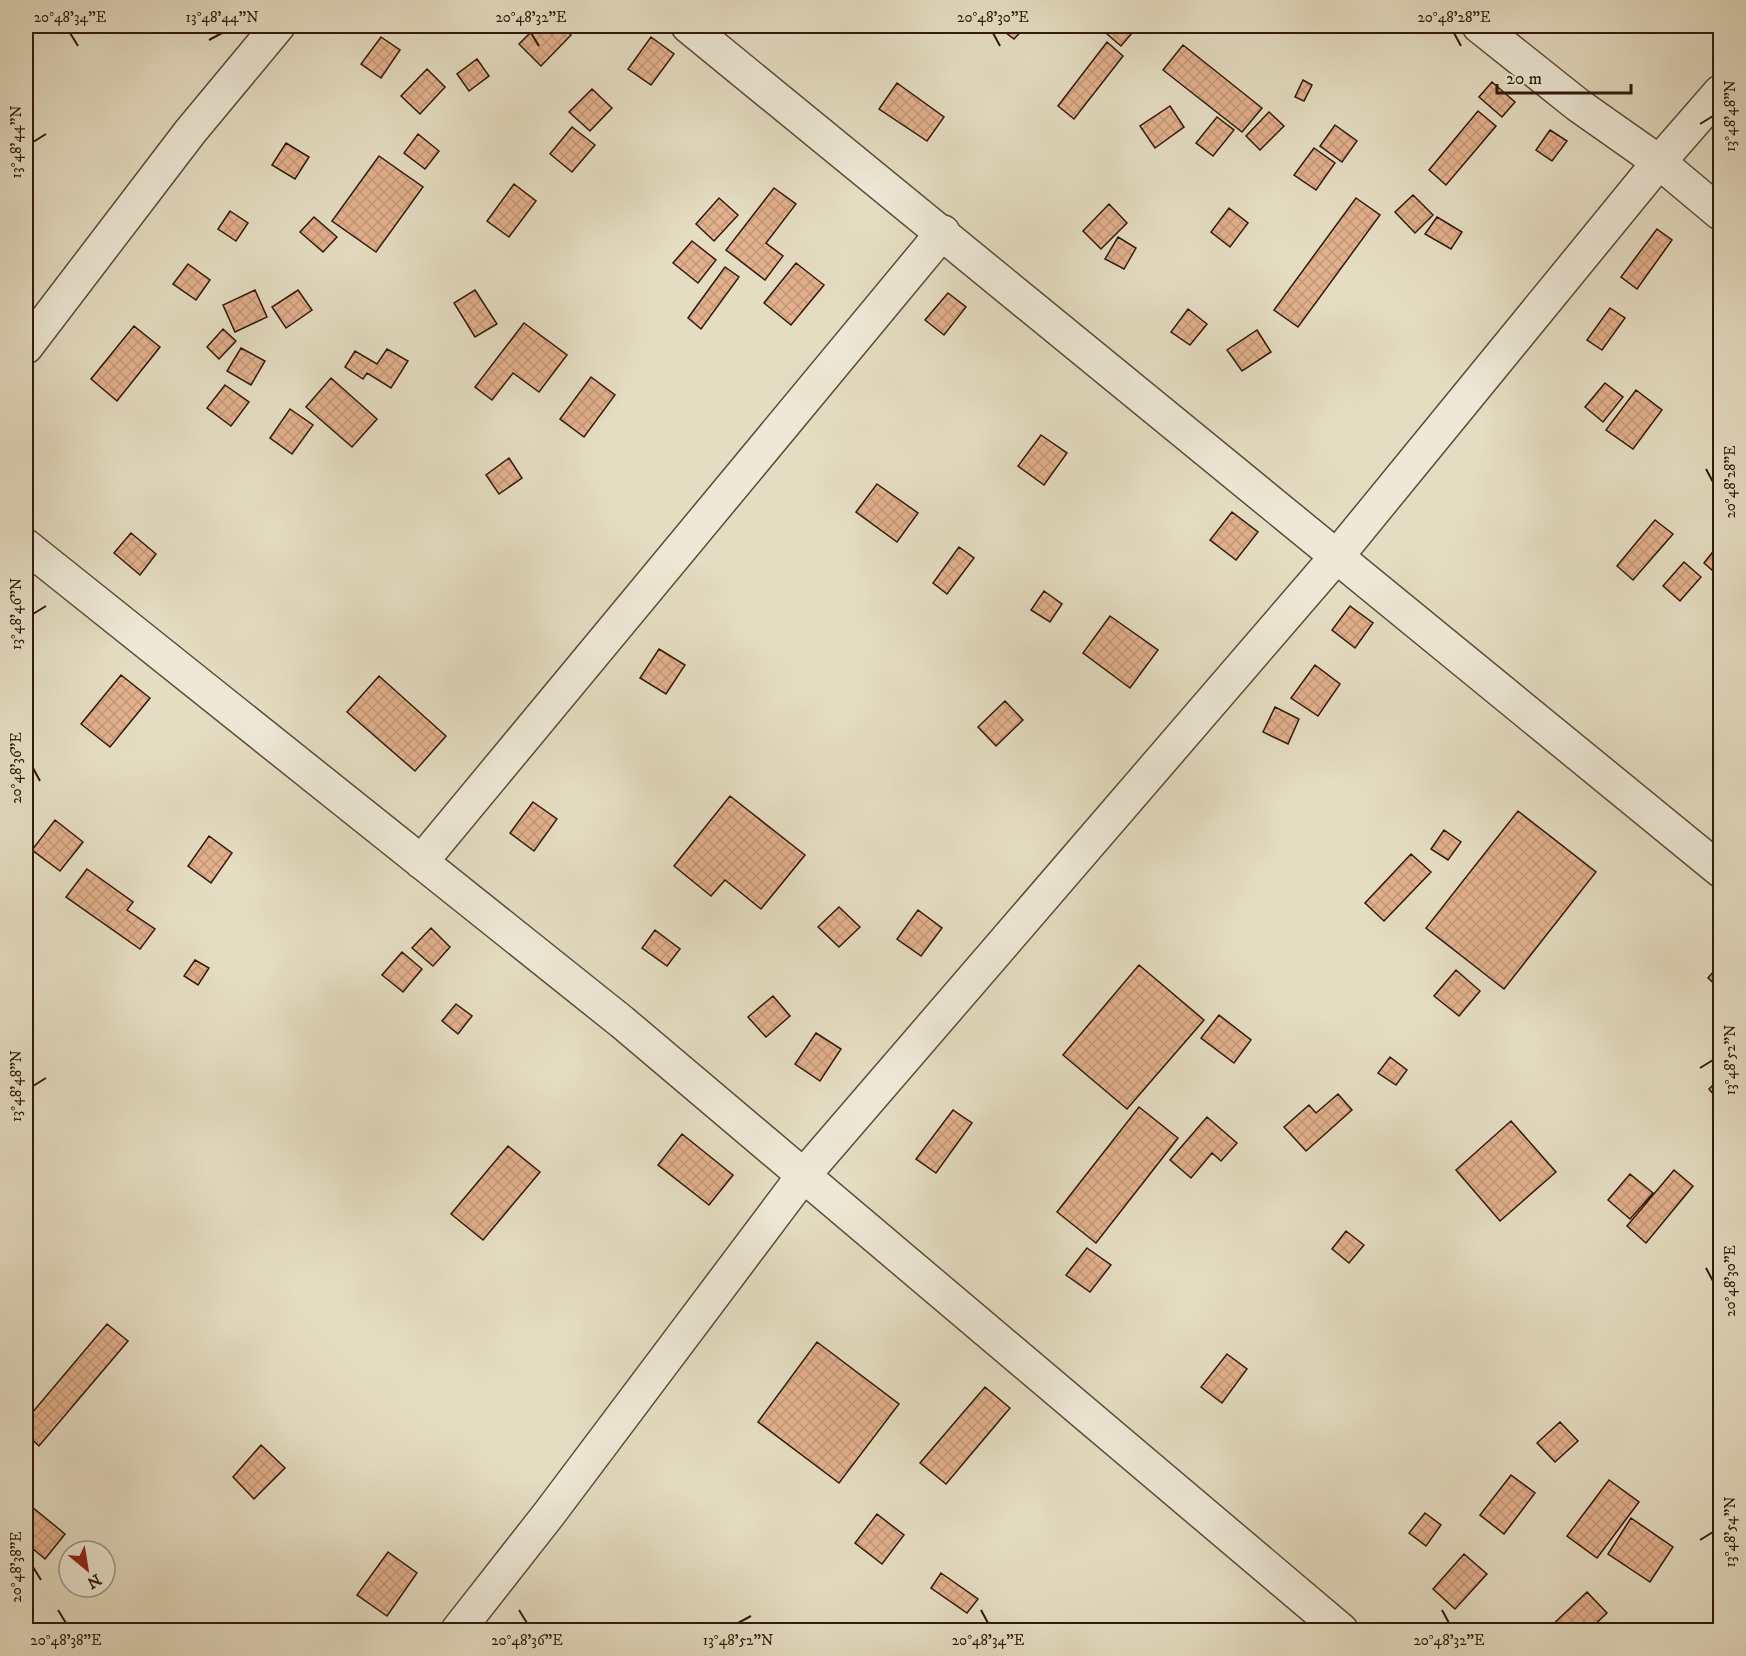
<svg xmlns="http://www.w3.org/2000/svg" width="1746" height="1656" viewBox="0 0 1746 1656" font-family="'IM FELL DW Pica',serif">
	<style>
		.building { fill: url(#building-cross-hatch); stroke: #301a0b; stroke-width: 1.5 }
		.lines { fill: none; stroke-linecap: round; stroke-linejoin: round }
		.minor-casing { stroke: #5d4b39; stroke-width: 36 }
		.minor { stroke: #eee9d7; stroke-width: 33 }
		.ticks { fill: none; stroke: #301a0b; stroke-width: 2 }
		.neatline { fill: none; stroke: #301a0b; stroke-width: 2 }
		.ticks-label { font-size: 15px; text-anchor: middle; fill: #301a0b }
	</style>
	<defs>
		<pattern id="building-cross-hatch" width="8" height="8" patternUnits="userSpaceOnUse" patternTransform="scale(1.5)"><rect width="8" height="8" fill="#e2b08d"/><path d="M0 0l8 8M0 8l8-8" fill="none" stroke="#c29778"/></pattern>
	</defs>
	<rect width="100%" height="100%" fill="#e5ddc2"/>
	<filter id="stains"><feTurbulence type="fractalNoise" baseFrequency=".00333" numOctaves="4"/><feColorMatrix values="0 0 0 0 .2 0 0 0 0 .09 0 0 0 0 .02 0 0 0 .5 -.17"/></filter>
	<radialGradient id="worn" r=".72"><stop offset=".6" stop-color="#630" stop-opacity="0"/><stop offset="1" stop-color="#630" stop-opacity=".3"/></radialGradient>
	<path class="building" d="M 537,26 L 561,26 L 571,35 L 541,66 L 519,44 Z
		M 997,26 L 1026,26 L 1014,39 Z
		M 1102,26 L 1138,26 L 1121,46 L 1100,28 Z
		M 381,37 L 400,50 L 381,78 L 361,64 Z
		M 651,37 L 674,54 L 651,85 L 628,69 Z
		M 1107,42 L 1123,56 L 1074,119 L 1058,106 Z
		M 1183,45 L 1262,108 L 1242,132 L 1163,70 Z
		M 477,59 L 489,76 L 469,91 L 457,74 Z
		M 427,69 L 445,87 L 420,114 L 401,96 Z
		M 1303,80 L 1312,85 L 1304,101 L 1295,97 Z
		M 1492,82 L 1515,102 L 1502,117 L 1479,97 Z
		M 897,83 L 944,117 L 927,141 L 879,109 Z
		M 592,89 L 612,108 L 590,131 L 569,112 Z
		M 1170,106 L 1184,127 L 1155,148 L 1140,126 Z
		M 1478,111 L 1496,126 L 1446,185 L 1429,170 Z
		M 1269,112 L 1284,126 L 1260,150 L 1246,136 Z
		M 1217,117 L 1234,130 L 1213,156 L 1196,143 Z
		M 1335,125 L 1357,141 L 1342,162 L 1320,146 Z
		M 572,127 L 595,145 L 572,172 L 550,154 Z
		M 1550,130 L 1567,141 L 1552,161 L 1536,150 Z
		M 418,134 L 439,151 L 425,169 L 404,153 Z
		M 286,143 L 309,157 L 295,179 L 272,165 Z
		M 1314,148 L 1335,163 L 1316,190 L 1294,175 Z
		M 379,156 L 423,187 L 376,252 L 332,221 Z
		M 514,184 L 536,201 L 509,237 L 487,221 Z
		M 774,188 L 796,204 L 766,243 L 783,256 L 765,280 L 726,250 Z
		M 1413,195 L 1433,215 L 1415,233 L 1395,212 Z
		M 719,198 L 738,215 L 714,241 L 696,224 Z
		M 1356,198 L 1380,215 L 1298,327 L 1274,310 Z
		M 1109,204 L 1127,223 L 1101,249 L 1083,231 Z
		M 1229,208 L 1248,223 L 1230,247 L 1211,232 Z
		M 230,211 L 248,223 L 236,241 L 218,229 Z
		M 314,217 L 337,237 L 323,252 L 300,232 Z
		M 1437,217 L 1462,232 L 1451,249 L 1425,234 Z
		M 1657,229 L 1672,240 L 1637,289 L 1621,277 Z
		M 1118,237 L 1136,248 L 1124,269 L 1105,259 Z
		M 692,241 L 716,260 L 698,283 L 673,263 Z
		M 796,263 L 824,285 L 791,325 L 764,303 Z
		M 188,264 L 210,280 L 196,300 L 173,284 Z
		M 725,267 L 739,277 L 701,329 L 688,318 Z
		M 255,290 L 267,317 L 235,332 L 223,305 Z
		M 298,290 L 312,310 L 286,328 L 272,307 Z
		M 475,290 L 497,324 L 475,337 L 454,303 Z
		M 948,293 L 966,307 L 944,335 L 925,320 Z
		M 1610,308 L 1625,318 L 1602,350 L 1587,340 Z
		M 1188,309 L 1207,324 L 1190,345 L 1171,332 Z
		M 524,323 L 567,355 L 539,392 L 513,373 L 492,400 L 475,387 Z
		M 134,326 L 160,347 L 117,401 L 91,379 Z
		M 223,329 L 236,341 L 219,359 L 207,347 Z
		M 1257,330 L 1271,352 L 1242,371 L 1227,350 Z
		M 241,348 L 265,361 L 251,385 L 227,371 Z
		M 387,349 L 408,361 L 391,388 L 367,373 L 363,379 L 345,367 L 355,351 L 377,364 Z
		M 591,377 L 615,395 L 584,437 L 560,419 Z
		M 331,378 L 377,419 L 352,447 L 306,407 Z
		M 1605,383 L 1623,397 L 1603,422 L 1585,407 Z
		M 225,385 L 249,402 L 231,426 L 207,408 Z
		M 1636,390 L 1662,410 L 1633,449 L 1606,430 Z
		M 290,409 L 313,425 L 292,454 L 270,438 Z
		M 1041,435 L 1067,453 L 1044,485 L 1018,466 Z
		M 509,458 L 522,478 L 499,494 L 486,475 Z
		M 877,484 L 918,513 L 897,542 L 856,512 Z
		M 1232,512 L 1258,532 L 1236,560 L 1210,540 Z
		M 1655,520 L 1673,534 L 1633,580 L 1617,566 Z
		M 131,533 L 156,554 L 140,575 L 114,553 Z
		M 1720,543 L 1720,577 L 1704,563 Z
		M 959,547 L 974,558 L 947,594 L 933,583 Z
		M 1684,562 L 1701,577 L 1680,601 L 1663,586 Z
		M 1044,591 L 1062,604 L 1050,622 L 1031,610 Z
		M 1350,606 L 1373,623 L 1355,648 L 1332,630 Z
		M 1110,616 L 1158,650 L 1130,688 L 1083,653 Z
		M 659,649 L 685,665 L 666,694 L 640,678 Z
		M 1315,665 L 1340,684 L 1318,716 L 1291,698 Z
		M 121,675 L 150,698 L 110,747 L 81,724 Z
		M 379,676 L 446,736 L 415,771 L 347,712 Z
		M 1005,701 L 1023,720 L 996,746 L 978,727 Z
		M 1275,707 L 1299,719 L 1288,744 L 1263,732 Z
		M 730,796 L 805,855 L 761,909 L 725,880 L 711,896 L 674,866 Z
		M 533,802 L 557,819 L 534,851 L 510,833 Z
		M 1518,811 L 1596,872 L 1504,989 L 1426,928 Z
		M 55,820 L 83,842 L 60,871 L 32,850 Z
		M 1444,830 L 1461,842 L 1448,860 L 1431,849 Z
		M 209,836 L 232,853 L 211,883 L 188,866 Z
		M 1411,854 L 1431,872 L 1384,921 L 1365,903 Z
		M 87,869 L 133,902 L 127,910 L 155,929 L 140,949 L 66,897 Z
		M 839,907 L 860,927 L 839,947 L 818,927 Z
		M 918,910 L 942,928 L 921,956 L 897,939 Z
		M 431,928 L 450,947 L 433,966 L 412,948 Z
		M 655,930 L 680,949 L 667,966 L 642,948 Z
		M 402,952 L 422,969 L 403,992 L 382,975 Z
		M 195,960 L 209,968 L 198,985 L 184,976 Z
		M 1720,964 L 1720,989 L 1708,978 Z
		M 1139,965 L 1204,1020 L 1127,1109 L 1063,1055 Z
		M 1456,970 L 1480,991 L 1459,1016 L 1434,996 Z
		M 26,973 L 33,979 L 26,988 Z
		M 773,996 L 790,1016 L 766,1037 L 748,1017 Z
		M 456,1004 L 472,1016 L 458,1034 L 442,1021 Z
		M 1219,1015 L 1251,1040 L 1234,1063 L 1201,1038 Z
		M 816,1033 L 841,1049 L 820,1081 L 795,1064 Z
		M 1390,1057 L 1407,1070 L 1396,1085 L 1378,1073 Z
		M 1720,1078 L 1720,1102 L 1709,1089 Z
		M 1338,1094 L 1352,1110 L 1306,1151 L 1284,1127 L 1309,1105 L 1316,1113 Z
		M 1139,1107 L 1178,1138 L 1096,1243 L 1057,1212 Z
		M 953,1110 L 972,1123 L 936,1173 L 916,1159 Z
		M 1207,1117 L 1237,1143 L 1221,1161 L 1212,1153 L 1191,1178 L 1170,1160 Z
		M 1511,1121 L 1556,1172 L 1500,1221 L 1456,1170 Z
		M 682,1134 L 733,1175 L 709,1205 L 658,1165 Z
		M 508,1146 L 540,1172 L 483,1240 L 451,1214 Z
		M 1674,1170 L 1693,1186 L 1646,1243 L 1627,1226 Z
		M 1630,1174 L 1653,1193 L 1630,1219 L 1608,1200 Z
		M 1346,1231 L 1364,1245 L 1349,1263 L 1332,1249 Z
		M 1087,1248 L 1111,1265 L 1090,1292 L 1066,1275 Z
		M 107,1324 L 128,1341 L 39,1446 L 26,1434 L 26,1420 Z
		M 817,1342 L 899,1404 L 839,1483 L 758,1422 Z
		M 1227,1354 L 1247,1369 L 1222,1403 L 1201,1387 Z
		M 985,1387 L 1010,1408 L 946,1484 L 920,1463 Z
		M 1560,1422 L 1578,1441 L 1555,1462 L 1537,1443 Z
		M 261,1445 L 285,1468 L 254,1499 L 233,1477 Z
		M 1511,1475 L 1535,1493 L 1504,1534 L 1480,1515 Z
		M 1609,1480 L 1639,1502 L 1597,1558 L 1567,1536 Z
		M 26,1502 L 65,1534 L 45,1559 L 26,1543 Z
		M 1425,1513 L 1441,1525 L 1426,1546 L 1409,1533 Z
		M 877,1514 L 904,1535 L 882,1564 L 855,1543 Z
		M 1631,1518 L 1673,1547 L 1650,1582 L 1608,1554 Z
		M 388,1552 L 417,1573 L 387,1616 L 357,1595 Z
		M 1464,1554 L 1487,1574 L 1455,1609 L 1433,1589 Z
		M 941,1573 L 978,1599 L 967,1613 L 931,1588 Z
		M 1587,1592 L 1607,1613 L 1589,1630 L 1547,1630 Z"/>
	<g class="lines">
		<defs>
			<path id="minor" d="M 688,26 L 1720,870
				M 1479,26 L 1578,105 L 1659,162 L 1720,213
				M 26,347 L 190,132 L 278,26
				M 26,546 L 622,1022 L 1341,1630
				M 421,862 L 943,232
				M 458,1630 L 549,1514 L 803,1176 L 1337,556 L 1659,162 L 1720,92"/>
		</defs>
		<use href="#minor" class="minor-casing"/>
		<use href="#minor" class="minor"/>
	</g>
	<path class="ticks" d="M 70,33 L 78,46M 531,33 L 539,46M 993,33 L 1000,46M 1454,33 L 1461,46M 209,40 L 222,33M 1700,124 L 1713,116M 33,142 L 46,134M 1706,469 L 1713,482M 33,614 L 46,606M 33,768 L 40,781M 1700,1068 L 1713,1060M 33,1086 L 46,1078M 1706,1268 L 1713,1281M 1700,1540 L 1713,1532M 33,1567 L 41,1580M 58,1610 L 66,1623M 519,1610 L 527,1623M 981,1610 L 988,1623M 1442,1610 L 1449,1623M 738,1623 L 751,1616"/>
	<rect width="1746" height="1656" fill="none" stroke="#e5ddc2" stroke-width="66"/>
	<g transform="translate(87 1569) rotate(150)"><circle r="28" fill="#eee9d7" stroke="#a29685" stroke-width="1.5"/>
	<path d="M0-4.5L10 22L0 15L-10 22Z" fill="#8f2418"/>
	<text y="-9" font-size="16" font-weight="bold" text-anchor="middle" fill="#301a0b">N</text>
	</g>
	<path d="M1497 84v9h134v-9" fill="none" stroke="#301a0b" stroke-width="3"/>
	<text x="1506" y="84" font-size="18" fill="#301a0b" stroke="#eee9d7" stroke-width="4.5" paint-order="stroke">20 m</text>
	<rect x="33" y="33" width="1680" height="1590" class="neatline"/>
	<g class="ticks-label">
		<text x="70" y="22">20°48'34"E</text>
		<text x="222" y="22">13°48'44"N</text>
		<text x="531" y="22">20°48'32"E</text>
		<text x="993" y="22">20°48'30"E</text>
		<text x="1454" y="22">20°48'28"E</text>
		<text transform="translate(1730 116) rotate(-90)" y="5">13°48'48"N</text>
		<text transform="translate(16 142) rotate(-90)" y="5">13°48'44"N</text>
		<text transform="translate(1730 482) rotate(-90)" y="5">20°48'28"E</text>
		<text transform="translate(16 614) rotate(-90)" y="5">13°48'46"N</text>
		<text transform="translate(16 768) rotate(-90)" y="5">20°48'36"E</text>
		<text transform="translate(1730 1060) rotate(-90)" y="5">13°48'52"N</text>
		<text transform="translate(16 1086) rotate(-90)" y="5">13°48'48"N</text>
		<text transform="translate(1730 1281) rotate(-90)" y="5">20°48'30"E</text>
		<text transform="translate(1730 1532) rotate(-90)" y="5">13°48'54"N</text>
		<text transform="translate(16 1567) rotate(-90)" y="5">20°48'38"E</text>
		<text x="66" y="1645">20°48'38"E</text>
		<text x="527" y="1645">20°48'36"E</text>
		<text x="738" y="1645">13°48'52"N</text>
		<text x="988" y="1645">20°48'34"E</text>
		<text x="1449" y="1645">20°48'32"E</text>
	</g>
	<rect width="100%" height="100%" filter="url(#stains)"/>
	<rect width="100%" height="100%" fill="url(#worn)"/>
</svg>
